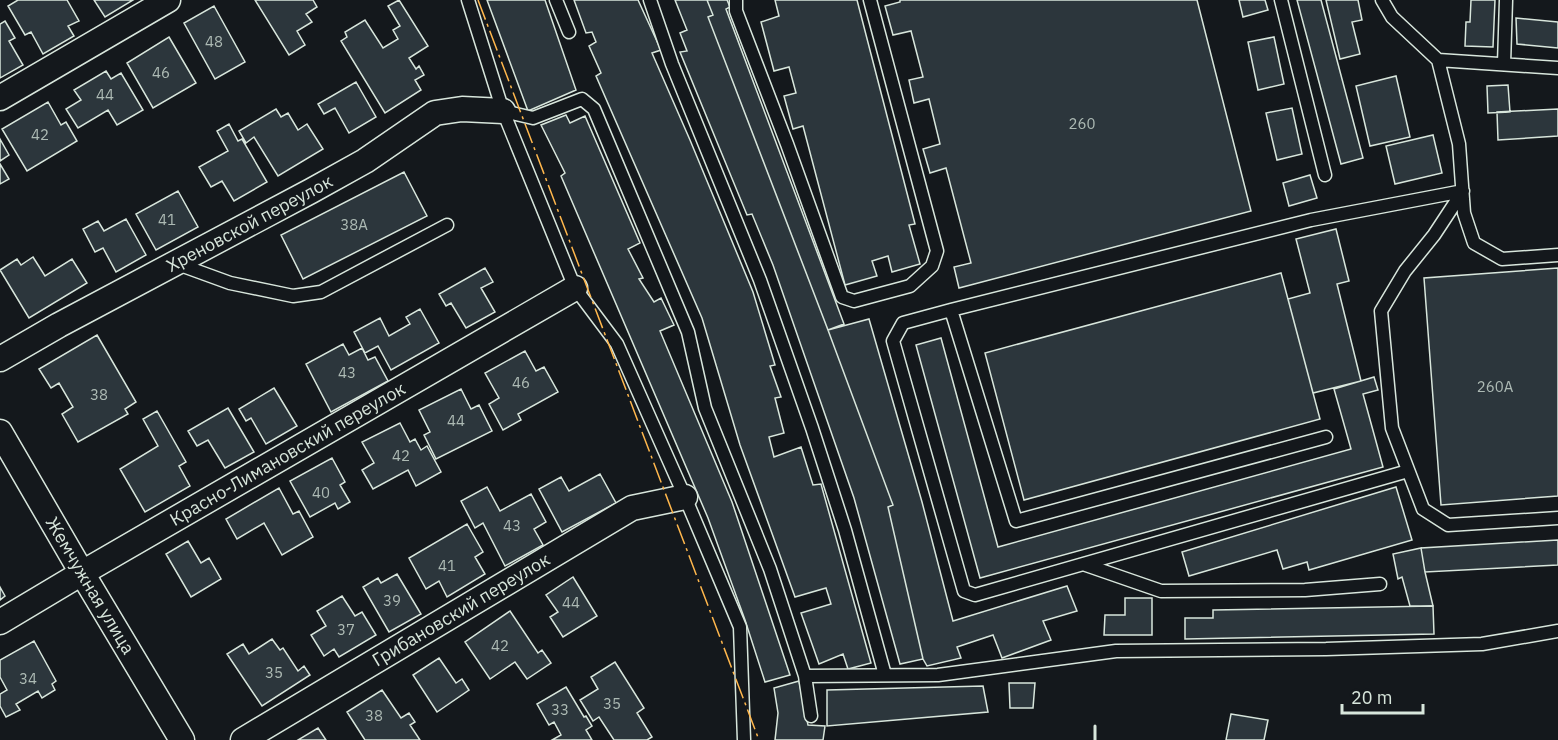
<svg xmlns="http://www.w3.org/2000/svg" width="1558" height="740" viewBox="0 0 1558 740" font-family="'IBM Plex Sans',sans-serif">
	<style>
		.building { fill: #2c363c; stroke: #d8e6dc; stroke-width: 1.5 }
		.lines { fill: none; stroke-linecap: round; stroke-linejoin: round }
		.service-casing { stroke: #d8e6dc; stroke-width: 15 }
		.minor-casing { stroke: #d8e6dc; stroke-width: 27 }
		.service { stroke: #14181c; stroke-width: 12 }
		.minor { stroke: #14181c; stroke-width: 24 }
		.wall { stroke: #d8e6dc; stroke-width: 3 }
		.power { stroke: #ffb74d; stroke-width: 1.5; stroke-dasharray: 21 4.5 3 4.5; stroke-linecap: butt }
		.labels { text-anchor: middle; stroke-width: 4.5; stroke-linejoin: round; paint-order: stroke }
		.number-label { font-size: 15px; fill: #adbab4 }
		.street-label { font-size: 18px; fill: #d8e6dc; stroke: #14181c }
	</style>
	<rect width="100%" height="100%" fill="#14181c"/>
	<path class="building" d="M 18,0 L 67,0 L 79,21 L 68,26 L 74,36 L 43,54 L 31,32 L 25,35 L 8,6 Z
		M 94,0 L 133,0 L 105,17 Z
		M 255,0 L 313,0 L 317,7 L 306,14 L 312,22 L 297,31 L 305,45 L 289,55 Z
		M 399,0 L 428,46 L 409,58 L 416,69 L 419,66 L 424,75 L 415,80 L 421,90 L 385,113 L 341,41 L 347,37 L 345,32 L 365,20 L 383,48 L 398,39 L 393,30 L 400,26 L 388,6 Z
		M 487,0 L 545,0 L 576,90 L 528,111 Z
		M 574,0 L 638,0 L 661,50 L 652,53 L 690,140 L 753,292 L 775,365 L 770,366 L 781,397 L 775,398 L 784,433 L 769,437 L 774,457 L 801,447 L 813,485 L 821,484 L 871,663 L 848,669 L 843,654 L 819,664 L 801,613 L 831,604 L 826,588 L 795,597 L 740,445 L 702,318 L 596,76 L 601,73 L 589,46 L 596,42 L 592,32 L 586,33 Z
		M 675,0 L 707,0 L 713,15 L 708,17 L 828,330 L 893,505 L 888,507 L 923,659 L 900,664 L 854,498 L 773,265 L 752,214 L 747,215 L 680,52 L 687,51 L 680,33 L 687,30 Z
		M 707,0 L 727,0 L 730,7 L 726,9 L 844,324 L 828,330 L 708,17 L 713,15 Z
		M 775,0 L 857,0 L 915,224 L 909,225 L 920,264 L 892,272 L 888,256 L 872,261 L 877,276 L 845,285 L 803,126 L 793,129 L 784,96 L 796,93 L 789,67 L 774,71 L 761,22 L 779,16 Z
		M 900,0 L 1197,0 L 1251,211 L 959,288 L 954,267 L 971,263 L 946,168 L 930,173 L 923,149 L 940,144 L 929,99 L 914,103 L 909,80 L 923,77 L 911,31 L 893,35 L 885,6 L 900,2 Z
		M 1239,0 L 1265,0 L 1268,10 L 1243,17 Z
		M 1297,0 L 1321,0 L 1363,158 L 1341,164 Z
		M 1326,0 L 1358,0 L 1362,20 L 1352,22 L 1360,54 L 1340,59 Z
		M 1471,0 L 1495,0 L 1493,47 L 1465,46 L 1466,22 L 1470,22 Z
		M 214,6 L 245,62 L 215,79 L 184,23 Z
		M 1516,18 L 1558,22 L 1558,48 L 1517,44 Z
		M 5,21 L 15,38 L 9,41 L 23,65 L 0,78 L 0,24 Z
		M 169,37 L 196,83 L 153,108 L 127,63 Z
		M 1274,37 L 1284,84 L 1258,90 L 1248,42 Z
		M 106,71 L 111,79 L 121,73 L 143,110 L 117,125 L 108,110 L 78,128 L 66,109 L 81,100 L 74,90 Z
		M 1396,76 L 1410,137 L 1370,146 L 1356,86 Z
		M 356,82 L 376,117 L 349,133 L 335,108 L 324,114 L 318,104 Z
		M 1508,85 L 1510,112 L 1488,113 L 1487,86 Z
		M 48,102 L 61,125 L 66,122 L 77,141 L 27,171 L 2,129 Z
		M 1292,108 L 1302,154 L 1277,160 L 1266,113 Z
		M 276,109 L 281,117 L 288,113 L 298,130 L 307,124 L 323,149 L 278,176 L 254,137 L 246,143 L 239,131 Z
		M 1558,109 L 1558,136 L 1498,140 L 1497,112 Z
		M 566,115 L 570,123 L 585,116 L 640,243 L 628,249 L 643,278 L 639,279 L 654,302 L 661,298 L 674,325 L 660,331 L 732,502 L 790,675 L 765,682 L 745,620 L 708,518 L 561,176 L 565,173 L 541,125 Z
		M 229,124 L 238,141 L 242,139 L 267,182 L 234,201 L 222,181 L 211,187 L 199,167 L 228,151 L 217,131 Z
		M 1433,135 L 1442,173 L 1395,184 L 1386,146 Z
		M 0,139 L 9,155 L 0,161 Z
		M 0,164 L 9,179 L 0,184 Z
		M 404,172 L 427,216 L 303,279 L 281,235 Z
		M 1310,175 L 1317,198 L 1289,206 L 1283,183 Z
		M 178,191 L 198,227 L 156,250 L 136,214 Z
		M 126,219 L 146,255 L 116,272 L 103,248 L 95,252 L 83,229 L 98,221 L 104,231 Z
		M 1336,229 L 1349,281 L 1337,284 L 1361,381 L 1313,393 L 1288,299 L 1310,293 L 1296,239 Z
		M 33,257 L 45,276 L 72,259 L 87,283 L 29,318 L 0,270 L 17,259 L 21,265 Z
		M 485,268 L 493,282 L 481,288 L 495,312 L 466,328 L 451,303 L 446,306 L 439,294 Z
		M 1558,268 L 1558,496 L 1441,505 L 1424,278 Z
		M 1281,273 L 1320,419 L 1024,500 L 985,353 Z
		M 420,309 L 439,343 L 391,370 L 378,346 L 365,353 L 354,332 L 380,318 L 389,336 L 410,324 L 406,317 Z
		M 869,319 L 922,502 L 953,621 L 1067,586 L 1077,611 L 1043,621 L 1051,640 L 1002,658 L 993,635 L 957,647 L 961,658 L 927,666 L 923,659 L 888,507 L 893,505 L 828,330 Z
		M 97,335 L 136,402 L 125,409 L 128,414 L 78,442 L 62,414 L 73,407 L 59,383 L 51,388 L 39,369 Z
		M 941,338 L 998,547 L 1351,449 L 1334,389 L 1374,377 L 1378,390 L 1363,394 L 1383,467 L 980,578 L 916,345 Z
		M 343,344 L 349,355 L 362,348 L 368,360 L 375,357 L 388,381 L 331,412 L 306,364 Z
		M 525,351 L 536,371 L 544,367 L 558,392 L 518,414 L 521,420 L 503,430 L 489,404 L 499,398 L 485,373 Z
		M 274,388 L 297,426 L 266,444 L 251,418 L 246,421 L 239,409 Z
		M 461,389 L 471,409 L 479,405 L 492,431 L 436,459 L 424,435 L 430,432 L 419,410 Z
		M 228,408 L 254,452 L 225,468 L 208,440 L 197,446 L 188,431 Z
		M 157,411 L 186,462 L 179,466 L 190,486 L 145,512 L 120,469 L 158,446 L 143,419 Z
		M 400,423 L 410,442 L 415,439 L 421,450 L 427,446 L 441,472 L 416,486 L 408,470 L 373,489 L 362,470 L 374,463 L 362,442 Z
		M 332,458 L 345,482 L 340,485 L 350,502 L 338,509 L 335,503 L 310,517 L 290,481 Z
		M 600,474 L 616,503 L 562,532 L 539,489 L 561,477 L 569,491 Z
		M 487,487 L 500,511 L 531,494 L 546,522 L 534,529 L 543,545 L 505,566 L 483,523 L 475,528 L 461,501 Z
		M 1396,487 L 1412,540 L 1309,570 L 1307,562 L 1283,569 L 1277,550 L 1189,576 L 1182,552 Z
		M 279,488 L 293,514 L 299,511 L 313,537 L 282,555 L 264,523 L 237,539 L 226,519 Z
		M 467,524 L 483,552 L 475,557 L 485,574 L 447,597 L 439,581 L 426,589 L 409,558 Z
		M 1558,540 L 1558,565 L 1425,572 L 1421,548 Z
		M 188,541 L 201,563 L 209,558 L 221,579 L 191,597 L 166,554 Z
		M 1421,548 L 1425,572 L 1433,606 L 1410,606 L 1402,577 L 1398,579 L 1393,554 Z
		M 397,574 L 421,614 L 389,632 L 363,587 L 378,578 L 381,583 Z
		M 573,577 L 597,616 L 563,637 L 550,617 L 558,612 L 546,595 Z
		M 0,587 L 5,596 L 0,600 Z
		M 342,596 L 355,616 L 362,612 L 376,635 L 339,657 L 334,649 L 324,656 L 311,635 L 326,626 L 317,611 Z
		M 1125,598 L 1152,598 L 1152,635 L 1104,635 L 1105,615 L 1125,615 Z
		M 1433,606 L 1434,634 L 1185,639 L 1185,618 L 1213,618 L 1213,610 Z
		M 510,611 L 538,653 L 542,650 L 551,663 L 527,679 L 515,662 L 490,679 L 465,642 Z
		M 272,639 L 280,650 L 283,648 L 298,671 L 304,666 L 310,675 L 262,706 L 227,654 L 243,644 L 249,654 Z
		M 34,641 L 56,681 L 52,684 L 55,690 L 42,698 L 38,691 L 16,704 L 20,710 L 6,717 L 0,706 L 0,694 L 7,690 L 0,677 L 0,660 Z
		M 439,658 L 456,683 L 462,679 L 469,690 L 437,712 L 413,675 Z
		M 615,662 L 644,708 L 637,713 L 652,737 L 647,740 L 614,740 L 599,717 L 593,721 L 580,700 L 598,689 L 591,677 Z
		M 799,681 L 808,725 L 825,726 L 823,740 L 775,740 L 778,713 L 774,688 Z
		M 1009,683 L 1035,683 L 1033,708 L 1010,708 Z
		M 983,686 L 988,712 L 827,726 L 827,690 Z
		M 566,687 L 584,717 L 586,716 L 592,726 L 586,730 L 592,740 L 552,740 L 561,735 L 554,722 L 549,725 L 537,704 Z
		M 382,690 L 401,718 L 409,713 L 415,722 L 410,725 L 420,740 L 365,740 L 347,712 Z
		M 1231,714 L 1268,720 L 1264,740 L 1226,740 Z
		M 318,728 L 326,740 L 298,740 Z"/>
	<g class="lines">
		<defs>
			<path id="service" d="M 468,0 L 503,111 L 575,288 L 617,344 L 685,497 L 740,627 L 744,740
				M 556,0 L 569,32
				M 650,0 L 672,64 L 760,280 L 812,428 L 845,530 L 885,675
				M 736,0 L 736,11 L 787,144 L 842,297 L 854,301 L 910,286 L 932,266 L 937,251 L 870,0
				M 1281,0 L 1325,175
				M 1382,0 L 1392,17 L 1438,60 L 1459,144 L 1464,213 L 1474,243 L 1502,259 L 1558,255
				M 1438,60 L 1558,68
				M 1504,64 L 1506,0
				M 503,111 L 533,118 L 582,99 L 594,109 L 688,332 L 705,408 L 770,569 L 805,676 L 811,716
				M 1463,191 L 1434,235 L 1405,271 L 1381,311 L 1392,428 L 1423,509 L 1448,525 L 1558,518
				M 175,263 L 230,283 L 293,296 L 321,292 L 447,225
				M 951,310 L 1016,521 L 1326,437
				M 1408,471 L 975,595 L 964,591 L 893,341 L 903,323 L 951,310 L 1311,220 L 1463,191
				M 1083,564 L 1161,591 L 1305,590 L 1380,584
				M 805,676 L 938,675 L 1116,651 L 1326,649 L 1482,644 L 1558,631"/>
			<g id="minor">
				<path d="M 0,98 L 168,0"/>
				<path id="s1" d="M 0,359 L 59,325 L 311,191 L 365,161 L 435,113 L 462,109 L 503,111"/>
				<path id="s2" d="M 0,432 L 82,573 L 182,740"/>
				<path id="s3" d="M 0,622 L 82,573 L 575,288"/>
				<path id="s4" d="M 243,740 L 632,508 L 685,497"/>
			</g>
		</defs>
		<use href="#service" class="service-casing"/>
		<use href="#minor" class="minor-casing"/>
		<use href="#service" class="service"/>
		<use href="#minor" class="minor"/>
		<path class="wall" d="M 1095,726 L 1095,740"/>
		<path class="power" d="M 478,0 L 759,740"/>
	</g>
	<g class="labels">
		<g class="number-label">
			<text x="214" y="47">48</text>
			<text x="161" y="78">46</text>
			<text x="105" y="100">44</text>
			<text x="1082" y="129">260</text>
			<text x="40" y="140">42</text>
			<text x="167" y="225">41</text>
			<text x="354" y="230">38А</text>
			<text x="347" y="378">43</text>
			<text x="521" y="388">46</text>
			<text x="1495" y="392">260А</text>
			<text x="99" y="400">38</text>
			<text x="456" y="426">44</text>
			<text x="401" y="461">42</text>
			<text x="321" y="498">40</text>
			<text x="512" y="531">43</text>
			<text x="447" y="571">41</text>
			<text x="392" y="606">39</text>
			<text x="571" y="608">44</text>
			<text x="346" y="635">37</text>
			<text x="500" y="651">42</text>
			<text x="274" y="678">35</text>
			<text x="28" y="684">34</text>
			<text x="612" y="709">35</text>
			<text x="560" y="715">33</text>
			<text x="374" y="721">38</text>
		</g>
		<g class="street-label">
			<text dy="6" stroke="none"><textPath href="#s1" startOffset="284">Хреновской переулок</textPath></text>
			<text dy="6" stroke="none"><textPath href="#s3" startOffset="333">Красно-Лимановский переулок</textPath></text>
			<text dy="6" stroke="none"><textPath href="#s2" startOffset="178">Жемчужная улица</textPath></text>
			<text dy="6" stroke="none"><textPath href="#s4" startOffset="254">Грибановский переулок</textPath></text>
		</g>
	</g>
	<path d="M1342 704v9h81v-9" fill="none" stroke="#d8e6dc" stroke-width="3"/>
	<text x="1351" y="704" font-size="18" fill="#d8e6dc" stroke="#14181c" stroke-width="4.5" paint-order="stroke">20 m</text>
</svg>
